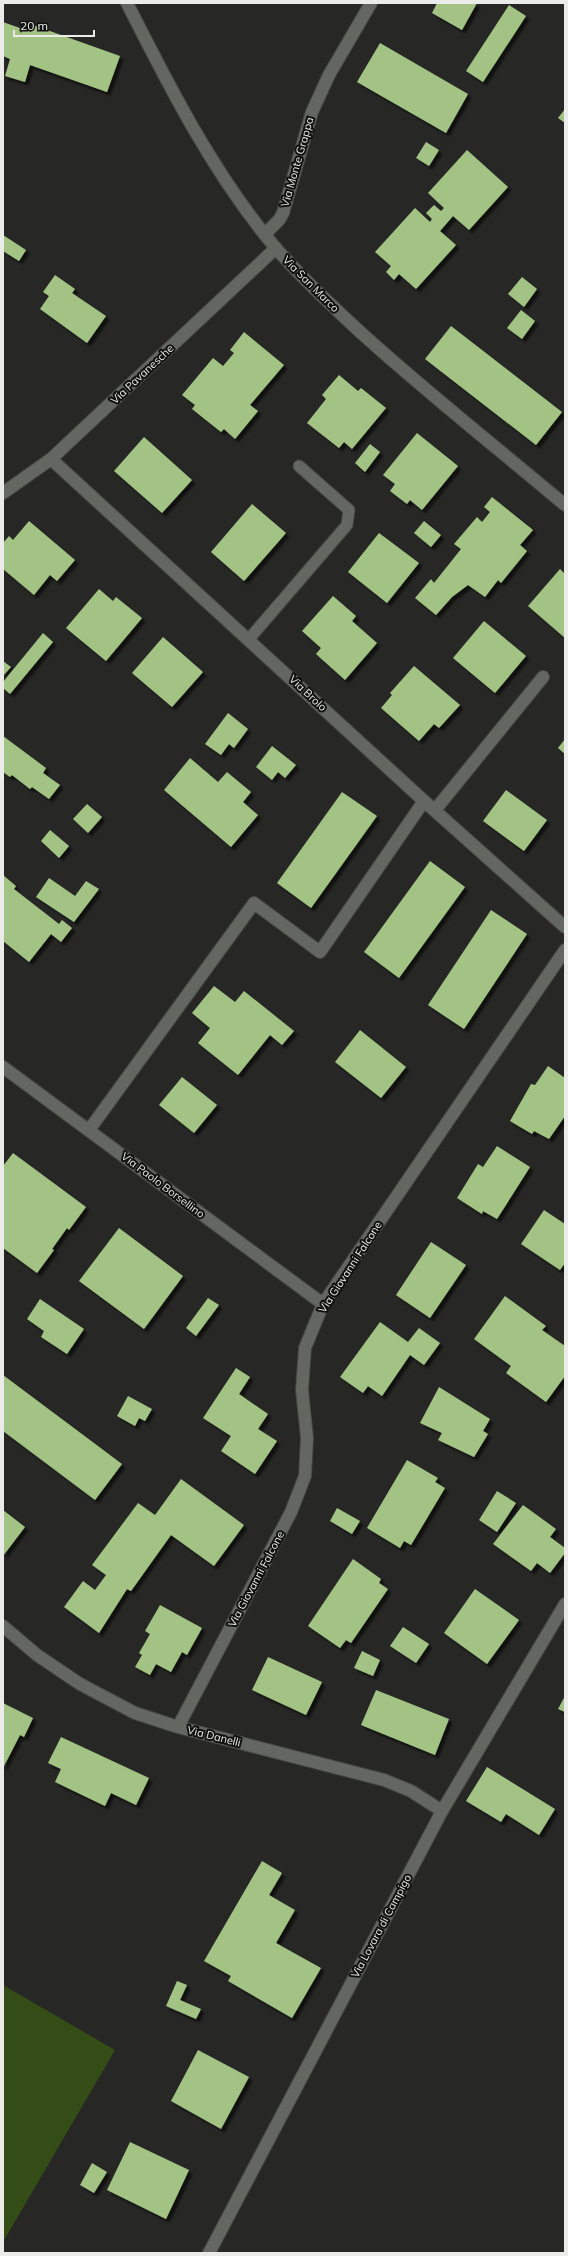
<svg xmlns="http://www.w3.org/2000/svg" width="568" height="2256" viewBox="0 0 568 2256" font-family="Mulish,sans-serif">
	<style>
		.green { fill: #344c16 }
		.building { fill: #a3c385; filter: url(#shadow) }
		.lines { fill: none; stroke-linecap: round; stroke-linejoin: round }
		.lane-casing { stroke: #454643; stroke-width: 13 }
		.street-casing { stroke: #454643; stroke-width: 14 }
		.secondary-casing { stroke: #454643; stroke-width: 14 }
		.lane { stroke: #646662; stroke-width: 11 }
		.street { stroke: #646662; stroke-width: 12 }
		.secondary { stroke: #646662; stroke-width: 12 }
		.labels { text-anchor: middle; stroke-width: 4; stroke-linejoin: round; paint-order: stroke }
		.street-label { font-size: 11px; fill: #ebecea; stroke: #10110f }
	</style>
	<defs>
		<filter id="shadow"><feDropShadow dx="3.5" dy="3.5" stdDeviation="1" flood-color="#0009"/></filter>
	</defs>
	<rect width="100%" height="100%" fill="#272825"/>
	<path class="green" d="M 3,1985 L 115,2050 L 3,2242 Z"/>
	<path class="building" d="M 437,3 L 477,3 L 462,30 L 432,13 Z
		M 509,5 L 526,16 L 483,82 L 466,71 Z
		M 3,22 L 31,32 L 33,25 L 120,56 L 107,92 L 30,65 L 25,82 L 5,76 L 10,59 L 3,56 Z
		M 380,43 L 468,94 L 446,133 L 357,82 Z
		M 565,109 L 565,123 L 558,118 Z
		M 426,142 L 439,150 L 429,166 L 416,158 Z
		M 467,150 L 508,187 L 469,230 L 453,216 L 440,231 L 456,245 L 416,289 L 399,274 L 394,280 L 386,272 L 391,266 L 375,252 L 415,208 L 430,222 L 432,219 L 426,213 L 434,205 L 441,211 L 444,208 L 428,193 Z
		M 3,235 L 26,250 L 19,261 L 3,251 Z
		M 55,275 L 75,289 L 72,293 L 106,316 L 87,343 L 40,309 L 49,296 L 43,292 Z
		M 522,277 L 537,289 L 524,307 L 508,294 Z
		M 521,310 L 535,321 L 522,339 L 507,328 Z
		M 451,326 L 562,412 L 536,445 L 425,359 Z
		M 244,332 L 284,365 L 250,405 L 258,411 L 235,439 L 224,429 L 221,432 L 192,409 L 195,405 L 182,395 L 213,358 L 223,366 L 234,353 L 230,350 Z
		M 339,375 L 358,391 L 361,388 L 386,408 L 352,449 L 344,442 L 339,448 L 307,423 L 326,399 L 322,395 Z
		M 417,433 L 458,466 L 422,510 L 410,500 L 407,504 L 390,491 L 395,484 L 383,475 Z
		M 144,437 L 192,480 L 162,513 L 114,471 Z
		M 370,444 L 380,452 L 365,472 L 355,463 Z
		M 492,497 L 533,530 L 520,545 L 527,551 L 501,583 L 498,580 L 485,597 L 468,585 L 452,597 L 436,615 L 415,598 L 431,579 L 434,583 L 461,549 L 454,544 L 477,517 L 482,522 L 490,512 L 484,507 Z
		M 252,504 L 286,533 L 244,581 L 211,552 Z
		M 29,521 L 75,560 L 57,581 L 50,575 L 34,595 L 3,569 L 3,543 L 9,536 L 13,540 Z
		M 424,521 L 441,535 L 431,547 L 414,533 Z
		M 379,533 L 419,563 L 387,603 L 348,572 Z
		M 560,569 L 565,574 L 565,638 L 528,606 Z
		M 99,589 L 113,601 L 116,597 L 142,618 L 106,661 L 66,628 Z
		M 333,596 L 356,616 L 352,621 L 377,643 L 345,680 L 316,654 L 321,648 L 302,631 Z
		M 484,621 L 526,656 L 495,693 L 453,658 Z
		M 43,633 L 53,642 L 10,694 L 3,688 L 3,682 Z
		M 163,637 L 203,672 L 172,707 L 132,673 Z
		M 3,661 L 11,667 L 3,676 Z
		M 414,666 L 460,705 L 439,728 L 434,724 L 419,741 L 381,708 L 392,695 L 390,693 Z
		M 228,713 L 248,729 L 234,748 L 229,744 L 221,755 L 205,744 Z
		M 3,736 L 46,768 L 43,773 L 60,785 L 49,799 L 32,787 L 30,789 L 12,775 L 10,777 L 3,772 Z
		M 565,739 L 565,754 L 558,748 Z
		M 272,746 L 296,765 L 285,778 L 278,772 L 272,780 L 256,767 Z
		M 190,758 L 218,782 L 227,772 L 251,792 L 243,802 L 258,815 L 231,847 L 164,790 Z
		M 506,790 L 547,820 L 524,851 L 483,821 Z
		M 342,792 L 377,816 L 311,908 L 277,883 Z
		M 87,804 L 102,817 L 88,833 L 73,819 Z
		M 50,830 L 69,846 L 59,858 L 41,841 Z
		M 430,861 L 465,887 L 399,978 L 364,952 Z
		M 3,875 L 16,886 L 14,889 L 59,924 L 62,920 L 72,928 L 61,942 L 51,934 L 29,962 L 3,941 Z
		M 49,878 L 75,896 L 86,881 L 99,889 L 74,922 L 36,897 Z
		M 491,910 L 527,934 L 464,1029 L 428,1005 Z
		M 214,986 L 235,1002 L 244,991 L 294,1031 L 282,1045 L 270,1035 L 238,1075 L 198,1043 L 210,1028 L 192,1013 Z
		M 360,1030 L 406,1067 L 381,1098 L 335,1062 Z
		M 548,1066 L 565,1078 L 565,1116 L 549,1139 L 534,1131 L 532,1134 L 510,1121 L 531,1084 L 535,1085 Z
		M 182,1077 L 217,1105 L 194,1133 L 159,1105 Z
		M 497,1146 L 530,1167 L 497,1219 L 483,1211 L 482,1214 L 457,1198 L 478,1164 L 483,1167 Z
		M 13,1153 L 86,1207 L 69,1230 L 67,1228 L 52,1249 L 54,1250 L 37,1273 L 3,1248 L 3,1166 Z
		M 544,1210 L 565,1224 L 565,1263 L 560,1270 L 521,1244 Z
		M 119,1228 L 183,1276 L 144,1329 L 79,1281 Z
		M 431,1242 L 466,1265 L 430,1318 L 396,1295 Z
		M 505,1296 L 546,1326 L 542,1330 L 565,1346 L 565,1376 L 546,1402 L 506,1373 L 511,1366 L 474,1339 Z
		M 208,1298 L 219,1305 L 196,1336 L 186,1328 Z
		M 40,1299 L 84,1329 L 67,1354 L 41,1337 L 44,1331 L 27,1319 Z
		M 380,1322 L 408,1342 L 419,1328 L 440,1343 L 424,1365 L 410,1355 L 382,1396 L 368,1386 L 363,1393 L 340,1377 Z
		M 236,1368 L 250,1377 L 239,1394 L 268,1414 L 258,1429 L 277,1441 L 255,1474 L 221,1451 L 231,1436 L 203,1418 Z
		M 3,1375 L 122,1464 L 95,1500 L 3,1431 Z
		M 439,1387 L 490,1419 L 483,1431 L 488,1434 L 474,1457 L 438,1440 L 442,1433 L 420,1423 Z
		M 128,1396 L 152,1409 L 145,1421 L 139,1418 L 135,1426 L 117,1416 Z
		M 407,1460 L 438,1478 L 435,1482 L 445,1488 L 411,1545 L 404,1541 L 400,1548 L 367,1528 Z
		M 181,1479 L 244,1525 L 214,1566 L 171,1535 L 131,1591 L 127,1589 L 99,1633 L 64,1607 L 83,1581 L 95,1590 L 106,1575 L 92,1565 L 138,1503 L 155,1515 Z
		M 497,1491 L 516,1503 L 497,1532 L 479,1520 Z
		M 523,1505 L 556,1529 L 550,1537 L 565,1548 L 565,1553 L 550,1573 L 537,1563 L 531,1571 L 493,1544 Z
		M 337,1508 L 360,1521 L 352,1534 L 330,1521 Z
		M 3,1510 L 25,1527 L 3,1556 Z
		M 353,1559 L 381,1579 L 379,1583 L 388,1589 L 351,1643 L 346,1640 L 340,1648 L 308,1626 Z
		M 475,1589 L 519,1620 L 487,1664 L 444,1633 Z
		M 160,1605 L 202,1628 L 187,1655 L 182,1652 L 171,1672 L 156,1664 L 150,1675 L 135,1667 L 142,1655 L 139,1653 L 150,1634 L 145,1631 Z
		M 403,1627 L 429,1644 L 416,1663 L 390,1646 Z
		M 362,1651 L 380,1660 L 373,1676 L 354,1668 Z
		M 268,1657 L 322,1682 L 306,1715 L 252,1690 Z
		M 376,1690 L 449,1719 L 435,1755 L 361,1725 Z
		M 565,1696 L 565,1712 L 558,1709 Z
		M 3,1703 L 33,1718 L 24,1737 L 20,1735 L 3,1768 Z
		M 61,1737 L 149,1778 L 136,1805 L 111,1793 L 105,1806 L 55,1782 L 61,1769 L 48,1763 Z
		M 487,1767 L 555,1809 L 539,1835 L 506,1814 L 501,1822 L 466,1801 Z
		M 262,1861 L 282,1873 L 269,1895 L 295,1910 L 276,1943 L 321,1968 L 292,2018 L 228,1981 L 231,1976 L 204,1961 Z
		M 177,1981 L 187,1985 L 180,2000 L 201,2009 L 196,2019 L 166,2006 Z
		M 198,2050 L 249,2077 L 221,2129 L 171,2101 Z
		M 130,2142 L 189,2170 L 166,2219 L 107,2190 Z
		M 92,2163 L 107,2172 L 94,2193 L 80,2185 Z"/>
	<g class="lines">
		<defs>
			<path id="lane" d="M 249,639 L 347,525 L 349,510 L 299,466"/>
			<path id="street" d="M 265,234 L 279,220 L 283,213 L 312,112 L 329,75 L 371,3
				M 51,459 L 424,801 L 565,927
				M 3,493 L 51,459 L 276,248
				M 435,810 L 543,677
				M 3,1067 L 323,1304
				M 89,1130 L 254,903 L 320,952 L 424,801
				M 3,1626 L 37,1655 L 80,1684 L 135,1713 L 178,1727 L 384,1780 L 411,1791 L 442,1811
				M 178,1727 L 291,1512 L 305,1476 L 307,1438 L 302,1390 L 305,1348 L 323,1304 L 565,950"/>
			<path id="secondary" d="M 127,3 C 170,88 213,173 274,246 C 300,276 329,303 358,330 C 425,391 496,447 565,505
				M 209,2253 L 442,1811 L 565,1604"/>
		</defs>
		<use href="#lane" class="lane-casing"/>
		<use href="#street" class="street-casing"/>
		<use href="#secondary" class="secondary-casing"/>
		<use href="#lane" class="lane"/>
		<use href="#street" class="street"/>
		<use href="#secondary" class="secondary"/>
	</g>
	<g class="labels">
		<g class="street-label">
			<text transform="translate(297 162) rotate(-74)" y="4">Via Monte Grappa</text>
			<text transform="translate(311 284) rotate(45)" y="4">Via San Marco</text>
			<text transform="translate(142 374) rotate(-43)" y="4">Via Pavanesche</text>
			<text transform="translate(308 693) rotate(43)" y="4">Via Brolo</text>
			<text transform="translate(163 1185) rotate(37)" y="4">Via Paolo Borsellino</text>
			<text transform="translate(350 1267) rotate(-57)" y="4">Via Giovanni Falcone</text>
			<text transform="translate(256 1579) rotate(-62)" y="4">Via Giovanni Falcone</text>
			<text transform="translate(214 1736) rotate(14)" y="4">Via Danelli</text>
			<text transform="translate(381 1926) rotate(-62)" y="4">Via Lovara di Campigo</text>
		</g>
	</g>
	<rect width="568" height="2256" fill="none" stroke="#ebecea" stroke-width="8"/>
	<path d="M14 30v6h80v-6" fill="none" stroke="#ebecea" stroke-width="2"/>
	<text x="20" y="30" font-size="12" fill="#ebecea" stroke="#10110f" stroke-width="3" paint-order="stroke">20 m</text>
</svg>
